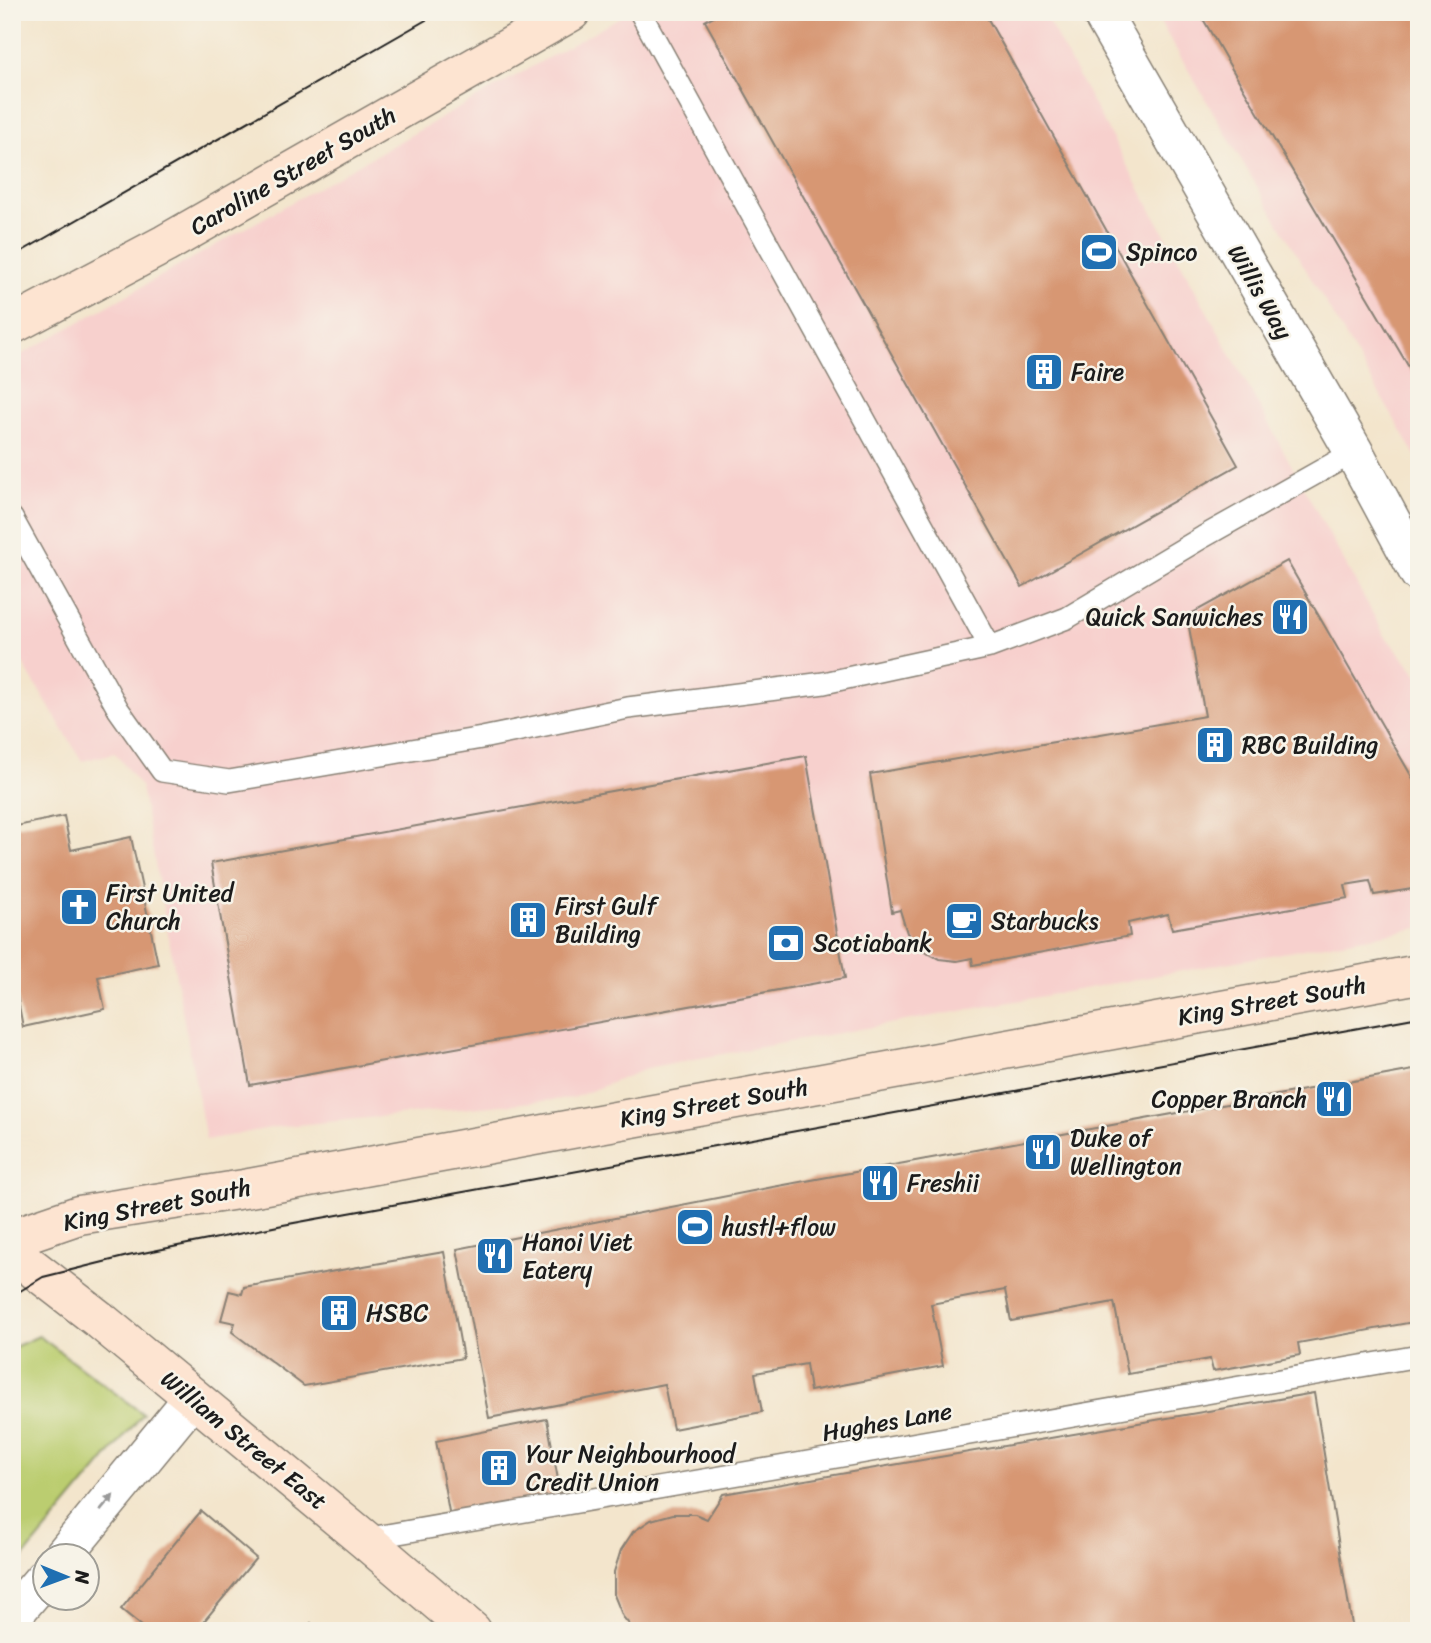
<svg xmlns="http://www.w3.org/2000/svg" width="1431" height="1643" viewBox="0 0 1431 1643" font-family="Sriracha,sans-serif">
	<style>
		.built { fill: #f7d0cd }
		.green { fill: #bbcd70; stroke: #6c7446; stroke-width: 2 }
		.building { fill: #d79773 }
		.lines { fill: none; stroke-linecap: round; stroke-linejoin: round }
		.lane-casing { stroke: #888074; stroke-width: 24 }
		.street-casing { stroke: #888074; stroke-width: 41 }
		.secondary-casing { stroke: #888074; stroke-width: 41 }
		.lane { stroke: #fff; stroke-width: 21 }
		.street { stroke: #fff; stroke-width: 38 }
		.secondary { stroke: #fde4d1; stroke-width: 38 }
		.tram { stroke: #1c1c1c; stroke-width: 2 }
		.oneway { fill: #999 }
		.labels { text-anchor: middle; stroke-width: 5; stroke-linejoin: round; paint-order: stroke }
		.street-label { font-size: 24px; fill: #1c1c1c; stroke: #f7f3e8 }
		.poi-label { font-size: 24px; fill: #1c1c1c; stroke: #f7f3e8; text-anchor: start }
	</style>
	<rect width="100%" height="100%" fill="#f7f3e8"/>
	<filter id="ink" filterUnits="userSpaceOnUse"><feTurbulence type="fractalNoise" baseFrequency=".0143" numOctaves="2"/><feDisplacementMap in="SourceGraphic" scale="14" xChannelSelector="R" yChannelSelector="G"/><feConvolveMatrix kernelMatrix="1 2 1 2 8 2 1 2 1" color-interpolation-filters="sRGB"/></filter>
	<filter id="wash" filterUnits="userSpaceOnUse"><feTurbulence type="fractalNoise" baseFrequency=".00686" numOctaves="4" result="noise"/><feDisplacementMap in="SourceGraphic" scale="28" xChannelSelector="R" yChannelSelector="G"/><feGaussianBlur stdDeviation="1.57" result="paint"/><feColorMatrix in="noise" values="0 0 0 0 0 0 0 0 0 0 0 0 0 0 0 0 0 1.4 0 .05"/><feComposite in="paint" operator="in"/></filter>
	<g filter="url(#wash)">
		<rect width="100%" height="100%" fill="#f3e5cc"/>
		<path class="built" d="M 629,12 L 1043,12 L 1385,636 L 1419,676 L 1419,928 L 651,1067 L 573,1098 L 276,1127 L 206,1140 L 141,787 L 115,753 L 82,761 L 12,646 L 12,360 Z
			M 1154,12 L 1419,12 L 1419,461 Z"/>
		<path class="green" d="M 39,1336 L 143,1414 L 12,1571 L 12,1348 Z"/>
		<g id="blocks">
			<path class="building" d="M 721,12 L 984,12 L 1238,465 L 1022,587 L 705,21 Z
				M 1199,12 L 1419,12 L 1419,384 L 1229,64 Z
				M 1287,561 L 1419,789 L 1419,885 L 1412,889 L 1374,895 L 1370,881 L 1345,885 L 1348,898 L 1172,929 L 1168,914 L 1128,923 L 1130,936 L 973,965 L 972,958 L 957,961 L 939,959 L 922,950 L 907,933 L 900,910 L 892,912 L 870,774 L 1205,716 L 1187,616 Z
				M 806,756 L 845,978 L 250,1085 L 211,863 Z
				M 64,816 L 71,850 L 131,837 L 158,964 L 98,977 L 105,1009 L 23,1027 L 17,995 L 12,996 L 12,827 Z
				M 1419,1069 L 1419,1321 L 1298,1343 L 1300,1355 L 1213,1371 L 1210,1359 L 1128,1374 L 1114,1302 L 1011,1321 L 1005,1290 L 931,1304 L 943,1366 L 810,1391 L 806,1364 L 755,1373 L 762,1412 L 673,1429 L 664,1384 L 489,1418 L 457,1249 L 773,1187 Z
				M 444,1252 L 463,1358 L 304,1386 L 232,1332 L 235,1323 L 221,1320 L 229,1291 L 242,1294 L 244,1287 Z
				M 1314,1393 L 1353,1631 L 635,1631 L 623,1617 L 614,1595 L 614,1572 L 621,1550 L 633,1532 L 651,1520 L 673,1514 L 695,1514 L 707,1519 L 723,1494 Z
				M 547,1419 L 561,1496 L 450,1517 L 436,1441 Z
				M 201,1511 L 256,1558 L 196,1631 L 148,1631 L 121,1609 Z
				M 311,1623 L 320,1631 L 305,1631 Z"/>
		</g>
	</g>
	<g filter="url(#ink)">
		<use href="#blocks" fill-opacity="0" stroke="#888074" stroke-width="2"/>
		<g class="lines">
			<defs>
				<path id="lane" d="M 640,12 L 990,647
					M 12,518 L 118,709 L 162,771 L 229,781 L 482,738 L 628,708 L 824,683 L 990,647 L 1067,618 L 1203,537 L 1354,452
					M 364,1539 L 1419,1356"/>
				<path id="street" d="M 1101,12 L 1354,452 L 1419,573
					M 63,1556 L 192,1399
					M 12,1616 L 46,1576"/>
				<path id="secondary" d="M 12,325 L 165,244 L 571,12
					M 12,1238 L 79,1215 L 244,1189 L 1419,974
					M 12,1252 L 101,1321 L 364,1539 L 472,1631"/>
			</defs>
			<use href="#lane" class="lane-casing"/>
			<use href="#street" class="street-casing"/>
			<use href="#secondary" class="secondary-casing"/>
			<use href="#lane" class="lane"/>
			<use href="#street" class="street"/>
			<use href="#secondary" class="secondary"/>
			<path class="tram" d="M 12,257 L 440,12
				M 12,1296 L 43,1277 L 128,1256 L 283,1225 L 1419,1017"/>
		</g>
		<defs><path id="oneway-solid" d="M-6-.8H1V-3.2L6.5 0L1 3.2V.8H-6Z" transform="scale(1.75)"/></defs>
		<use class="oneway" href="#oneway-solid" transform="translate(107 1503) rotate(-50)"/>
	</g>
	<defs>
		<symbol id="stadium-square" viewBox="-11 -11 22 22"><rect x="-9" y="-9" width="18" height="18" rx="4" fill="#1f6fb2" stroke="#f7f3e8"/><path d="M0-5a6.5 5 0 1 0 0 10a6.5 5 0 1 0 0-10ZM-3.5-1.8h7v3.6h-7Z" fill="#fff"/></symbol>
		<symbol id="building-square" viewBox="-11 -11 22 22"><rect x="-9" y="-9" width="18" height="18" rx="4" fill="#1f6fb2" stroke="#f7f3e8"/><path d="M-4-6H4V6H1V3H-1V6H-4ZM-2.5-4.3h1.7v1.8h-1.7ZM.8-4.3h1.7v1.8H.8ZM-2.5-1h1.7V.8h-1.7ZM.8-1h1.7V.8H.8Z" fill="#fff"/></symbol>
		<symbol id="restaurant-square" viewBox="-11 -11 22 22"><rect x="-9" y="-9" width="18" height="18" rx="4" fill="#1f6fb2" stroke="#f7f3e8"/><path d="M-5-6h1v4h1v-4h1v4h1v-4h1v5L-1.5 .5V6h-2V.5L-5-1ZM5-6V6H3V1.5H1.5Q1.5-4 5-6Z" fill="#fff"/></symbol>
		<symbol id="church-square" viewBox="-11 -11 22 22"><rect x="-9" y="-9" width="18" height="18" rx="4" fill="#1f6fb2" stroke="#f7f3e8"/><path d="M-1.2-6h2.4v3.5h3.3v2.4h-3.3V6h-2.4V-.1h-3.3v-2.4h3.3Z" fill="#fff"/></symbol>
		<symbol id="cafe-square" viewBox="-11 -11 22 22"><rect x="-9" y="-9" width="18" height="18" rx="4" fill="#1f6fb2" stroke="#f7f3e8"/><path d="M-5.5-4.5H6V0H3Q3 3.5 0 3.5H-2.5Q-5.5 3.5-5.5 0ZM3-3.2v2h1.7v-2ZM-6 4.5H4V6H-6Z" fill="#fff"/></symbol>
		<symbol id="bank-square" viewBox="-11 -11 22 22"><rect x="-9" y="-9" width="18" height="18" rx="4" fill="#1f6fb2" stroke="#f7f3e8"/><path d="M-6-4H6V4H-6ZM0-2.3a2.3 2.3 0 1 0 0 4.6a2.3 2.3 0 1 0 0-4.6Z" fill="#fff"/></symbol>
	</defs>
	<g fill-rule="evenodd">
		<use href="#stadium-square" x="1077" y="230" width="44" height="44"/>
		<use href="#building-square" x="1022" y="350" width="44" height="44"/>
		<use href="#restaurant-square" x="1268" y="595" width="44" height="44"/>
		<use href="#building-square" x="1193" y="723" width="44" height="44"/>
		<use href="#church-square" x="57" y="885" width="44" height="44"/>
		<use href="#building-square" x="506" y="898" width="44" height="44"/>
		<use href="#cafe-square" x="942" y="899" width="44" height="44"/>
		<use href="#bank-square" x="764" y="921" width="44" height="44"/>
		<use href="#restaurant-square" x="1312" y="1077" width="44" height="44"/>
		<use href="#restaurant-square" x="1021" y="1130" width="44" height="44"/>
		<use href="#restaurant-square" x="858" y="1161" width="44" height="44"/>
		<use href="#stadium-square" x="673" y="1205" width="44" height="44"/>
		<use href="#restaurant-square" x="473" y="1234" width="44" height="44"/>
		<use href="#building-square" x="317" y="1291" width="44" height="44"/>
		<use href="#building-square" x="477" y="1446" width="44" height="44"/>
	</g>
	<g class="labels">
		<g class="street-label">
			<text transform="translate(293 171) rotate(-30)" y="8">Caroline Street South</text>
			<text transform="translate(1260 292) rotate(60)" y="8">Willis Way</text>
			<text transform="translate(1272 1001) rotate(-10)" y="8">King Street South</text>
			<text transform="translate(714 1103) rotate(-10)" y="8">King Street South</text>
			<text transform="translate(157 1205) rotate(-11)" y="8">King Street South</text>
			<text transform="translate(887 1422) rotate(-10)" y="8">Hughes Lane</text>
			<text transform="translate(244 1440) rotate(39)" y="8">William Street East</text>
		</g>
		<g class="poi-label">
			<text x="1126" y="260">Spinco</text>
			<text x="1071" y="380">Faire</text>
			<text x="1263" y="625" text-anchor="end">Quick Sanwiches</text>
			<text x="1242" y="753">RBC Building</text>
			<text x="106" y="901">First United<tspan x="106" dy="28">Church</tspan></text>
			<text x="555" y="914">First Gulf<tspan x="555" dy="28">Building</tspan></text>
			<text x="991" y="929">Starbucks</text>
			<text x="813" y="951">Scotiabank</text>
			<text x="1307" y="1107" text-anchor="end">Copper Branch</text>
			<text x="1070" y="1146">Duke of<tspan x="1070" dy="28">Wellington</tspan></text>
			<text x="907" y="1191">Freshii</text>
			<text x="722" y="1235">hustl+flow</text>
			<text x="522" y="1250">Hanoi Viet<tspan x="522" dy="28">Eatery</tspan></text>
			<text x="366" y="1321">HSBC</text>
			<text x="526" y="1462">Your Neighbourhood<tspan x="526" dy="28">Credit Union</tspan></text>
		</g>
	</g>
	<rect width="1431" height="1643" fill="none" stroke="#f7f3e8" stroke-width="42"/>
	<g transform="translate(66 1577) rotate(91)"><circle r="33" fill="#f7f3e8" stroke="#9f9d96" stroke-width="2"/>
	<path d="M0-5L12 26L0 18L-12 26Z" fill="#1f6fb2"/>
	<text y="-10" font-size="19" font-weight="bold" text-anchor="middle" fill="#1c1c1c">N</text>
	</g>
</svg>
